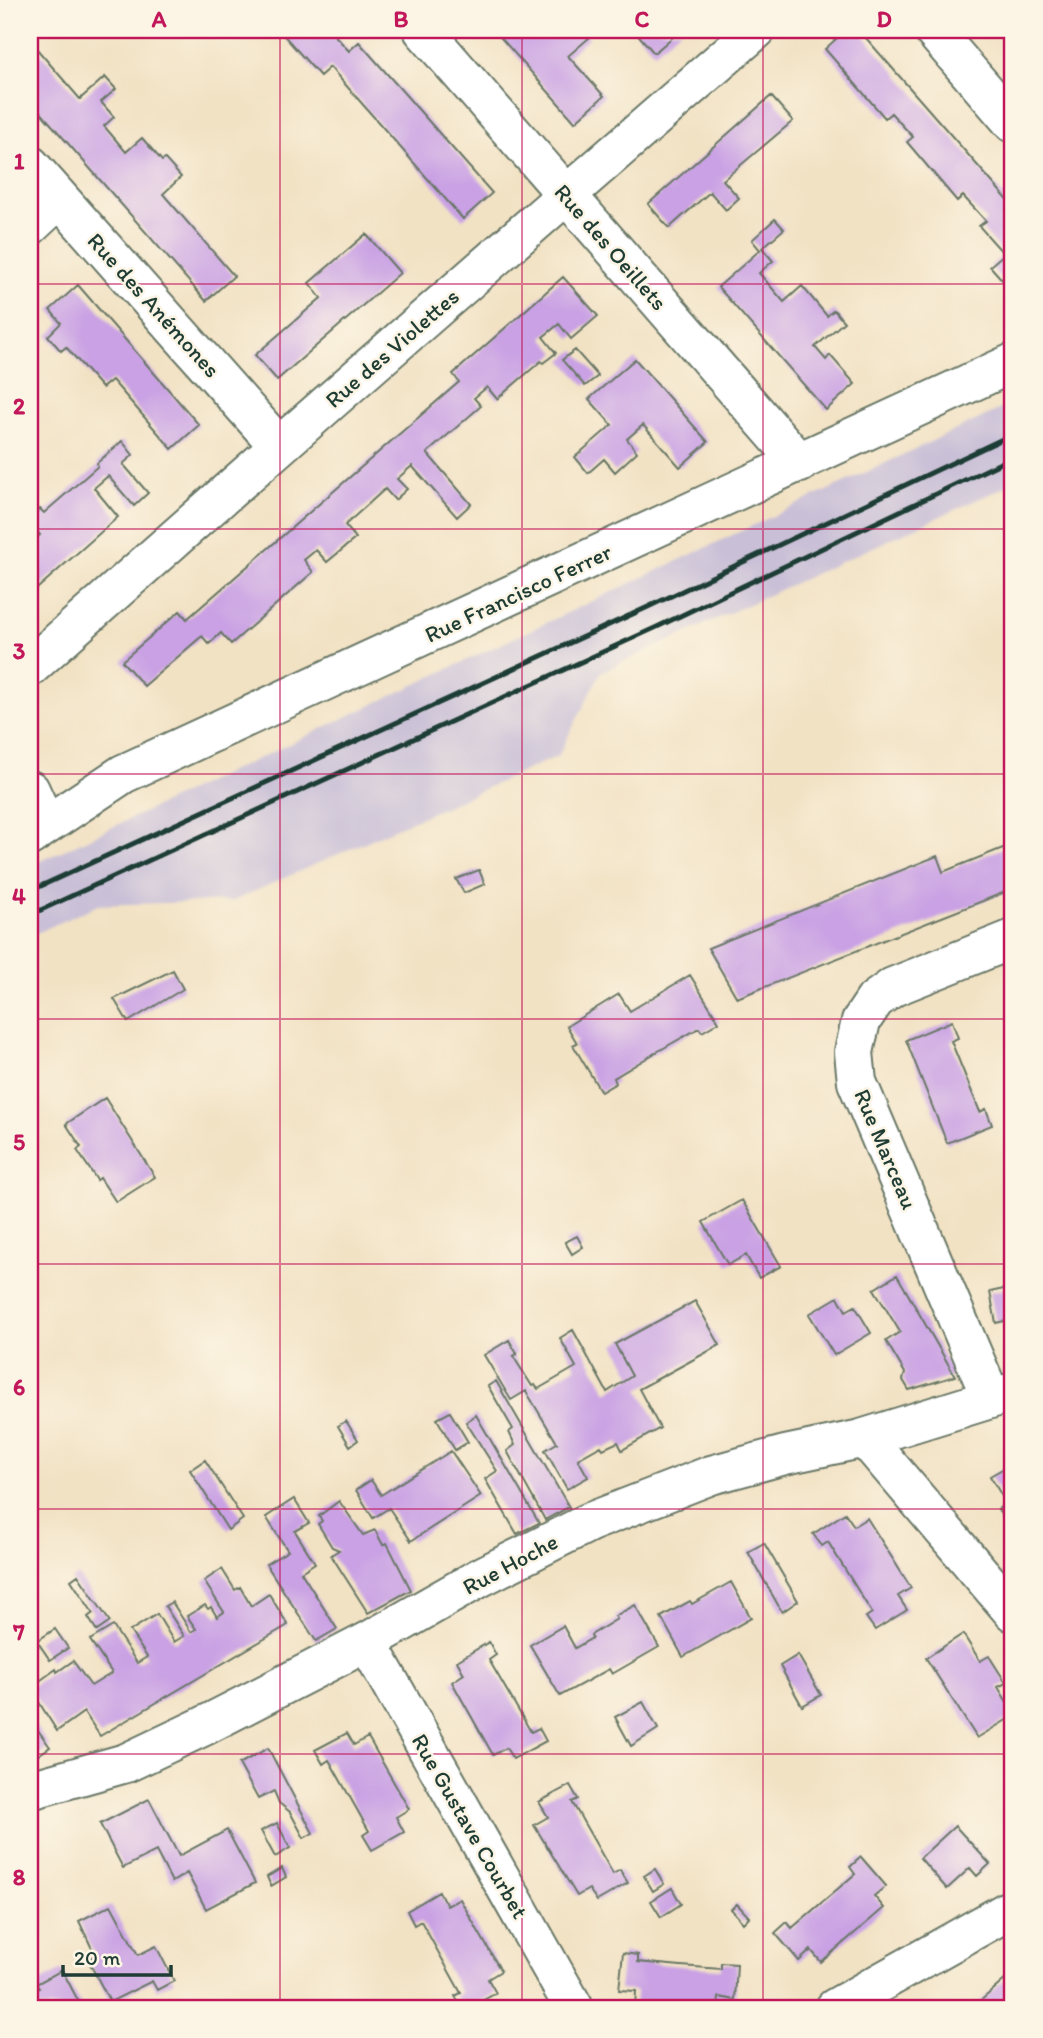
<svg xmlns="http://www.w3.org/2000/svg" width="1043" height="2038" viewBox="0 0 1043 2038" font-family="Itim,sans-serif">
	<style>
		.industrial { fill: #c9bfd7 }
		.building { fill: #c9a1e4 }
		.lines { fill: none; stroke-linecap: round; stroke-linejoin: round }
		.minor-casing { stroke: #697766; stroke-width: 42 }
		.minor { stroke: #fff; stroke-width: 38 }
		.rail { stroke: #1f3d34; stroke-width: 5 }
		.grid { fill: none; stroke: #c2185b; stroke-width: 2; stroke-opacity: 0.55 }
		.labels { text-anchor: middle; stroke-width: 5; stroke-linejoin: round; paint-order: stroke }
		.street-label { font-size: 23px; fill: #1f3d34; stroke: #fcf5e5 }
		.neatline { fill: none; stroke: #c2185b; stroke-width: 2.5 }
		.grid-label { font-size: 23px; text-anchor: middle; font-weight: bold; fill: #c2185b }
	</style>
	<rect width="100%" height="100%" fill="#fcf5e5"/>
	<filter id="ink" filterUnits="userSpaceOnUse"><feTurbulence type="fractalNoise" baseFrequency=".0143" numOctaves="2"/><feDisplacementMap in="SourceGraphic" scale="14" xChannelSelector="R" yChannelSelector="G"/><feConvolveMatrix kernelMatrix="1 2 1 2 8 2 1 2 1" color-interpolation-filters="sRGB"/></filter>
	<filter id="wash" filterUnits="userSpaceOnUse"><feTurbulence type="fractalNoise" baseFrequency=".00686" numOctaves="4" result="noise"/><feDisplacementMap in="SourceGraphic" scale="28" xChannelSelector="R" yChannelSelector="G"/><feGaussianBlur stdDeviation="1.57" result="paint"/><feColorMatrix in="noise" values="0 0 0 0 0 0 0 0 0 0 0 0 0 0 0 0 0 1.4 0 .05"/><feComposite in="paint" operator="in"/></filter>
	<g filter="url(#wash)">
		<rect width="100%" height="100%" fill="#f2e2c4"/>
		<path class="industrial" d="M 1013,403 L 1013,483 L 601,672 L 558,756 L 233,901 L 98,905 L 30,936 L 30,866 Z"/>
		<g id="blocks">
			<path class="building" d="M 279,30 L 330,30 L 349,51 L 359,42 L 492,193 L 463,219 L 330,67 L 320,76 Z
				M 494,30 L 582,30 L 589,38 L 568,56 L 604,96 L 575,122 Z
				M 634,30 L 681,30 L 654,53 Z
				M 846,30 L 859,30 L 1013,206 L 1013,292 L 990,266 L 1004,254 L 979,226 L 986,221 L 963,196 L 957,201 L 907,142 L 913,137 L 891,113 L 885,118 L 825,49 Z
				M 30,41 L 80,99 L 105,77 L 116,89 L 101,102 L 114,117 L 104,126 L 126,152 L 142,138 L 162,161 L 165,159 L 181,177 L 163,194 L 234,276 L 206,301 L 30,100 Z
				M 771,96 L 793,121 L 723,180 L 739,198 L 726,210 L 710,192 L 669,228 L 648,204 Z
				M 775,219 L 784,229 L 762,248 L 773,261 L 759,273 L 784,302 L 802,286 L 827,316 L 834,310 L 844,322 L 815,347 L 826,360 L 830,355 L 855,384 L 826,410 L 718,287 L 760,250 L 752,240 Z
				M 366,234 L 400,273 L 277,380 L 255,355 L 321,298 L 309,283 Z
				M 563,277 L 598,316 L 571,339 L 559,324 L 543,337 L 556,353 L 543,363 L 541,361 L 497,399 L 487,387 L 474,398 L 481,406 L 427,453 L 471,504 L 457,517 L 412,466 L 397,479 L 407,489 L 395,500 L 385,489 L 345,525 L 356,538 L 327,562 L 316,550 L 304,560 L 313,572 L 231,644 L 221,633 L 209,644 L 202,636 L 144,686 L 122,661 L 180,611 L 187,619 L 459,382 L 453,374 Z
				M 78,285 L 199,425 L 172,449 L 112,380 L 102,388 L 66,347 L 61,351 L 48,336 L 61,323 L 50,310 Z
				M 575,350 L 598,376 L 585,386 L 562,360 Z
				M 635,359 L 708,442 L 680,467 L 643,425 L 627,439 L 637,452 L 615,472 L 604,459 L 588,473 L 575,457 L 612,425 L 589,399 Z
				M 122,441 L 133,455 L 123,464 L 148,493 L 134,506 L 108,476 L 94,488 L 118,517 L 30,595 L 30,544 L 40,535 L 30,523 L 30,518 L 40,509 L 44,513 L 98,466 L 97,463 Z
				M 1013,844 L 1013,889 L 737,998 L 708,948 L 937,856 L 943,872 Z
				M 479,870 L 485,884 L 464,893 L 456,879 Z
				M 173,970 L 183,989 L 128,1022 L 114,999 Z
				M 690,975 L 719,1022 L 702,1032 L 699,1028 L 655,1053 L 614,1078 L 616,1083 L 601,1092 L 573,1045 L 577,1043 L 567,1026 L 619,994 L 630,1011 Z
				M 952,1021 L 958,1038 L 951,1041 L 980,1112 L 986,1109 L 992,1125 L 947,1143 L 906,1040 Z
				M 105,1098 L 155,1177 L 116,1202 L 100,1178 L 97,1180 L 77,1150 L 81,1147 L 66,1124 Z
				M 742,1200 L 781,1266 L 759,1278 L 746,1255 L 728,1265 L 703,1222 Z
				M 577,1236 L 583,1247 L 572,1254 L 565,1242 Z
				M 897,1275 L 955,1376 L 909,1390 L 903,1380 L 905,1373 L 886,1341 L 900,1332 L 874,1289 Z
				M 1013,1287 L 1013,1319 L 996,1323 L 990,1292 Z
				M 838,1297 L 846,1311 L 855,1306 L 871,1333 L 834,1355 L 809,1314 Z
				M 695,1301 L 720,1345 L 639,1389 L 660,1428 L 622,1450 L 618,1442 L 603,1449 L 601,1446 L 578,1459 L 588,1477 L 567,1489 L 545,1450 L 557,1443 L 526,1391 L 511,1400 L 484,1355 L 509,1340 L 517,1354 L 513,1356 L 532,1386 L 535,1385 L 538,1389 L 576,1367 L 560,1338 L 573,1330 L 607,1392 L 632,1376 L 615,1344 Z
				M 496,1381 L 569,1507 L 545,1520 L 507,1451 L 515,1445 L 509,1432 L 513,1429 L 488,1386 Z
				M 450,1412 L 468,1442 L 455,1450 L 437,1419 Z
				M 476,1415 L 539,1523 L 517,1534 L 485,1479 L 497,1471 L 466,1422 Z
				M 346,1421 L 358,1440 L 350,1446 L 338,1426 Z
				M 451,1451 L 481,1496 L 411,1541 L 389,1508 L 373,1518 L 356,1490 L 371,1480 L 381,1495 Z
				M 205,1460 L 243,1519 L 228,1530 L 190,1470 Z
				M 1013,1463 L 1013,1536 L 998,1509 L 1006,1503 L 990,1476 Z
				M 294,1499 L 309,1523 L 295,1531 L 315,1563 L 301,1572 L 337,1629 L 316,1641 L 266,1564 L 288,1551 L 266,1517 Z
				M 339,1501 L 363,1535 L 375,1530 L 383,1545 L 387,1543 L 411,1590 L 368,1613 L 331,1555 L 339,1550 L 332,1547 L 318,1524 L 322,1521 L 319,1516 Z
				M 845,1513 L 854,1526 L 867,1518 L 911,1588 L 898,1596 L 907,1610 L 875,1630 L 866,1617 L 872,1613 L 828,1542 L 822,1546 L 813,1534 Z
				M 764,1543 L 798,1601 L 782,1612 L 748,1552 Z
				M 222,1569 L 235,1590 L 240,1587 L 251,1606 L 269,1594 L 288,1625 L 100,1736 L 84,1712 L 57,1731 L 30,1688 L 56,1669 L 57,1672 L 73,1661 L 91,1686 L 112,1673 L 90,1640 L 113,1626 L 137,1663 L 147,1657 L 130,1631 L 157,1614 L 174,1642 L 184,1636 L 165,1606 L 172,1602 L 191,1632 L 196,1629 L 187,1616 L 205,1605 L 208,1609 L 211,1607 L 217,1617 L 224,1612 L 204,1581 Z
				M 78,1575 L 110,1622 L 97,1631 L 88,1617 L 93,1613 L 71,1580 Z
				M 731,1582 L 751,1618 L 683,1657 L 661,1617 L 690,1601 L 692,1604 Z
				M 635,1605 L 659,1647 L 612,1674 L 609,1669 L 560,1696 L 530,1645 L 563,1626 L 575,1648 L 592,1638 L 591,1635 L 617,1619 L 615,1616 Z
				M 55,1629 L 68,1648 L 50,1660 L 37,1641 Z
				M 963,1634 L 980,1661 L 989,1656 L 1006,1683 L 998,1687 L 1013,1712 L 1013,1716 L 977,1738 L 926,1658 Z
				M 489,1642 L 496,1655 L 489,1660 L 531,1732 L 539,1728 L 546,1741 L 513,1759 L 506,1748 L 493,1755 L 452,1682 L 464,1674 L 457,1661 Z
				M 798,1655 L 821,1695 L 802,1706 L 780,1666 Z
				M 643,1702 L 658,1729 L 631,1746 L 615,1717 Z
				M 30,1719 L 50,1747 L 31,1760 L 30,1758 Z
				M 347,1733 L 354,1745 L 368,1737 L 409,1809 L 396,1817 L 404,1832 L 372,1850 L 363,1835 L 369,1831 L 329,1760 L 323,1764 L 315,1750 Z
				M 268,1748 L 313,1833 L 304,1838 L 290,1812 L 279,1803 L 274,1791 L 258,1799 L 239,1764 Z
				M 570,1785 L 578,1799 L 572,1802 L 613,1874 L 620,1870 L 628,1883 L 597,1901 L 589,1889 L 577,1896 L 534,1825 L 548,1817 L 539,1802 Z
				M 149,1799 L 179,1856 L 227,1830 L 255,1883 L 206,1909 L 187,1873 L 172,1882 L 156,1851 L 123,1868 L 100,1824 Z
				M 277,1823 L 290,1848 L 275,1857 L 261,1831 Z
				M 955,1826 L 990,1864 L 977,1876 L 970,1868 L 947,1889 L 920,1858 Z
				M 861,1857 L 886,1886 L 874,1896 L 884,1908 L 821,1962 L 811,1950 L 799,1961 L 775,1933 L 787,1922 L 792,1928 L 855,1874 L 850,1867 Z
				M 282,1868 L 286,1877 L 271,1886 L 267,1877 Z
				M 655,1869 L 664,1884 L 653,1891 L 644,1876 Z
				M 672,1888 L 681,1904 L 661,1917 L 651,1901 Z
				M 439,1892 L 447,1906 L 460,1899 L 501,1971 L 488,1979 L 496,1993 L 469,2008 L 462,2008 L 455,1996 L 461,1993 L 421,1921 L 414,1925 L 407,1911 Z
				M 737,1904 L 749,1917 L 743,1923 L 731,1909 Z
				M 111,1905 L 138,1955 L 156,1946 L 174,1981 L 157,1990 L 152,1981 L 110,2002 L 88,1960 L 95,1955 L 79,1921 Z
				M 623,1953 L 638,1955 L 638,1962 L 681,1966 L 721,1969 L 721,1963 L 737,1964 L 735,2000 L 719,1997 L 718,2008 L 635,2007 L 636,1991 L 619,1990 Z
				M 62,1970 L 82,2008 L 30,2008 L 30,1993 L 39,1988 L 36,1984 Z
				M 1013,1973 L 1013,2008 L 972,2008 L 1000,1984 Z"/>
		</g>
	</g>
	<g filter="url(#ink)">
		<use href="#blocks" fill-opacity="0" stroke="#697766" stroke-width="2"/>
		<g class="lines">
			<defs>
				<path id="minor" d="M 423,30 L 800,463
					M 933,30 L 1013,123
					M 30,165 L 278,445
					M 30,226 L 59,199
					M 30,667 C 270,453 513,241 756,30
					M 30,790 L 46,825
					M 30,836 L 123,774 L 1013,363
					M 991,1398 L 857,1082 L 854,1052 L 861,1021 L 875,1000 L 893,987 L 1013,939
					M 861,1439 L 873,1447 L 1013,1612
					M 367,1642 L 574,2008
					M 30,1790 L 126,1763 L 204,1726 L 367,1642 L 481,1577 L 590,1522 L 711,1475 L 785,1455 L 861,1439 L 1013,1392
					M 835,2008 L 1013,1908"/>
			</defs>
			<use href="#minor" class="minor-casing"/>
			<use href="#minor" class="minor"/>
			<path class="rail" d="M 30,891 L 648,607 L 1013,434
				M 30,915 L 657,627 L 1013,457"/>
		</g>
	</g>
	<path class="grid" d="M 280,30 L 280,2008M 522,30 L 522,2008M 763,30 L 763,2008M 30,284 L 1013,284M 30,529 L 1013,529M 30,774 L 1013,774M 30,1019 L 1013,1019M 30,1264 L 1013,1264M 30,1509 L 1013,1509M 30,1754 L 1013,1754"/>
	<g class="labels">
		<g class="street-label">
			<text transform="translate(611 247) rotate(49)" y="8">Rue des Oeillets</text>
			<text transform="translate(154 305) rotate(48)" y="8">Rue des Anémones</text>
			<text transform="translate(392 348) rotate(-41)" y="8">Rue des Violettes</text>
			<text transform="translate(518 593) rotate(-25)" y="8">Rue Francisco Ferrer</text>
			<text transform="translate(886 1149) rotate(67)" y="8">Rue Marceau</text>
			<text transform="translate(510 1564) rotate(-28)" y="8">Rue Hoche</text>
			<text transform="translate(470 1826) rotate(60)" y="8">Rue Gustave Courbet</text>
		</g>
	</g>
	<rect width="1043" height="2038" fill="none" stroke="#fcf5e5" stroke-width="77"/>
	<path d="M63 1965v10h108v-10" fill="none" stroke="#1f3d34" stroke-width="3.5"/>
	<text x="74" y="1965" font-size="21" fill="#1f3d34" stroke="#fcf5e5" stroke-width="5" paint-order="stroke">20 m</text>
	<rect x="38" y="38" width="966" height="1962" class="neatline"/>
	<g class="grid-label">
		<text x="159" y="27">A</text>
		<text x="401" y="27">B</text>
		<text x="642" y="27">C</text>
		<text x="884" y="27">D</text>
		<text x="19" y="169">1</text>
		<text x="19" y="414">2</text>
		<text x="19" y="659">3</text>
		<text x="19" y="904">4</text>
		<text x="19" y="1150">5</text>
		<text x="19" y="1395">6</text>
		<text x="19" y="1640">7</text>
		<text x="19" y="1885">8</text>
	</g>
</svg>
